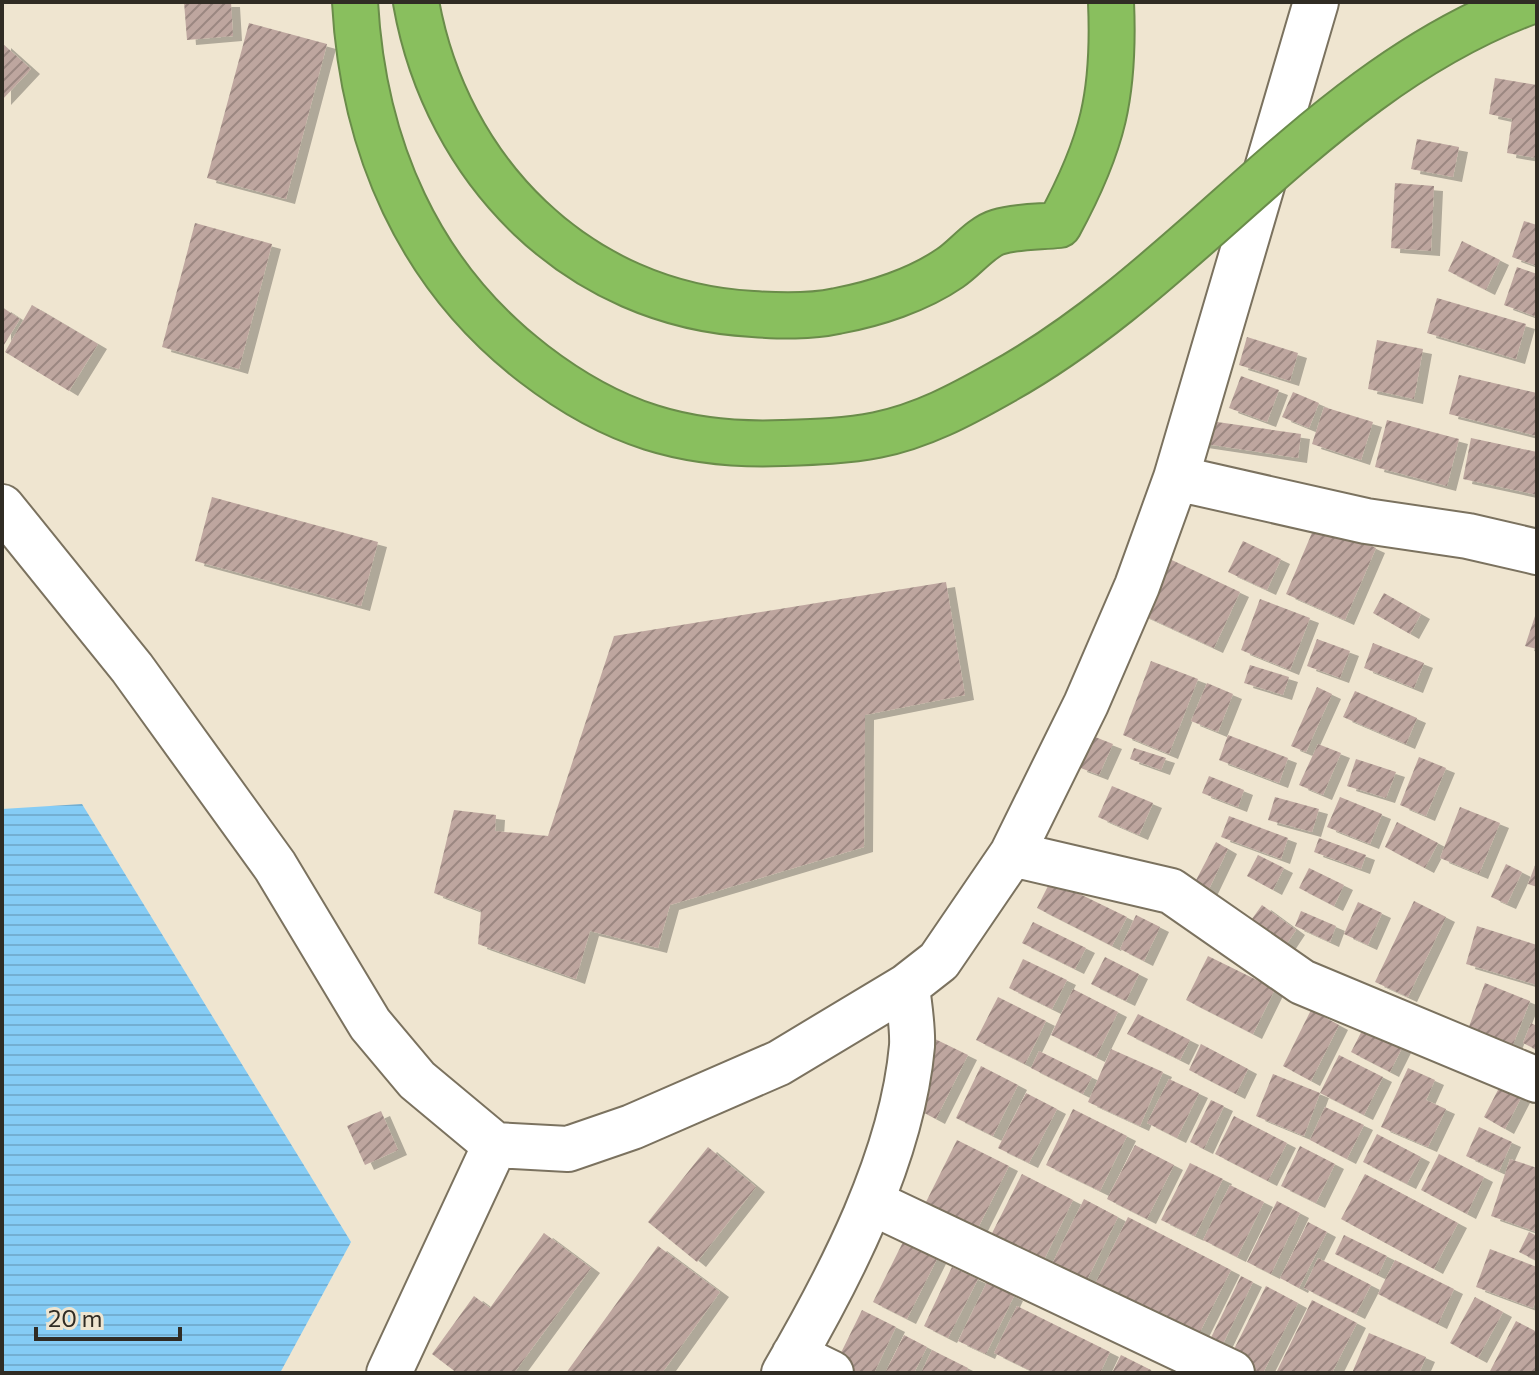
<svg xmlns="http://www.w3.org/2000/svg" width="1539" height="1375" viewBox="0 0 1539 1375" font-family="Commissioner,sans-serif">
	<style>
		.water { fill: url(#water-rules) }
		.building { fill: url(#building-hatch); filter: url(#shadow) }
		.lines { fill: none; stroke-linecap: round; stroke-linejoin: round }
		.minor-casing { stroke: #7b725f; stroke-width: 48 }
		.highway-casing { stroke: #6a8c4a; stroke-width: 48 }
		.minor { stroke: #fff; stroke-width: 44 }
		.highway { stroke: #89bf5e; stroke-width: 44 }
		.highway-bridge-casing { stroke: #6a8c4a; stroke-width: 48; stroke-linecap: butt }
		.highway-bridge { stroke: #89bf5e; stroke-width: 44 }
	</style>
	<defs>
		<pattern id="water-rules" width="6" height="5" patternUnits="userSpaceOnUse" patternTransform="scale(2)"><rect width="6" height="5" fill="#85ccf5"/><path d="M0 2.5h6" fill="none" stroke="#73afd2"/></pattern>
		<pattern id="building-hatch" width="6" height="6" patternUnits="userSpaceOnUse" patternTransform="scale(2)"><rect width="6" height="6" fill="#bea69f"/><path d="M-1 1l2-2M0 6l6-6M5 7l2-2" fill="none" stroke="#9b8781"/></pattern>
		<filter id="shadow"><feDropShadow dx="9" dy="5" stdDeviation="0" flood-color="#0004"/></filter>
	</defs>
	<rect width="100%" height="100%" fill="#efe5d0"/>
	<path class="water" d="M 82,804 L 351,1242 L 280,1373 L 2,1373 L 2,809 Z"/>
	<path class="building" d="M 184,2 L 231,2 L 233,36 L 187,40 Z
		M 249,23 L 327,44 L 286,199 L 207,178 Z
		M 2,43 L 31,69 L 2,100 Z
		M 1495,78 L 1537,85 L 1537,158 L 1507,153 L 1512,119 L 1489,114 Z
		M 1417,139 L 1459,147 L 1453,177 L 1411,169 Z
		M 1395,183 L 1434,186 L 1431,251 L 1391,248 Z
		M 1524,221 L 1537,225 L 1537,266 L 1512,257 Z
		M 195,223 L 272,244 L 239,369 L 162,347 Z
		M 1462,241 L 1500,260 L 1486,290 L 1448,271 Z
		M 1517,267 L 1537,274 L 1537,317 L 1504,305 Z
		M 1437,298 L 1526,324 L 1516,359 L 1427,333 Z
		M 32,305 L 98,344 L 69,391 L 5,352 Z
		M 2,307 L 20,319 L 2,348 Z
		M 1247,337 L 1298,353 L 1290,381 L 1239,365 Z
		M 1377,340 L 1423,349 L 1414,399 L 1368,389 Z
		M 1459,375 L 1537,393 L 1537,436 L 1449,414 Z
		M 1241,376 L 1279,390 L 1267,422 L 1229,408 Z
		M 1293,392 L 1319,403 L 1309,428 L 1282,417 Z
		M 1324,407 L 1373,422 L 1361,460 L 1312,444 Z
		M 1203,420 L 1301,434 L 1298,458 L 1199,443 Z
		M 1387,420 L 1459,439 L 1447,486 L 1375,467 Z
		M 1471,438 L 1537,452 L 1537,495 L 1463,479 Z
		M 212,497 L 378,542 L 361,606 L 195,561 Z
		M 1317,521 L 1376,548 L 1345,620 L 1286,594 Z
		M 1243,541 L 1281,559 L 1267,590 L 1228,572 Z
		M 1159,554 L 1240,592 L 1214,648 L 1132,610 Z
		M 946,582 L 965,695 L 865,715 L 864,847 L 670,905 L 658,948 L 590,931 L 576,979 L 478,944 L 481,911 L 434,893 L 454,810 L 496,815 L 495,831 L 548,836 L 614,636 Z
		M 1384,593 L 1421,614 L 1410,634 L 1373,613 Z
		M 1260,599 L 1310,618 L 1290,670 L 1241,650 Z
		M 1537,610 L 1537,649 L 1525,646 Z
		M 1317,639 L 1350,651 L 1340,678 L 1307,666 Z
		M 1373,643 L 1424,663 L 1414,688 L 1364,668 Z
		M 1151,661 L 1198,679 L 1169,754 L 1123,735 Z
		M 1250,665 L 1289,677 L 1283,695 L 1244,683 Z
		M 1207,683 L 1233,694 L 1218,732 L 1191,721 Z
		M 1317,687 L 1332,694 L 1306,752 L 1291,746 Z
		M 1355,691 L 1417,718 L 1406,744 L 1343,717 Z
		M 1090,735 L 1113,744 L 1099,775 L 1078,767 Z
		M 1228,735 L 1288,758 L 1279,783 L 1219,760 Z
		M 1318,744 L 1341,753 L 1323,795 L 1299,785 Z
		M 1134,748 L 1166,758 L 1161,770 L 1130,759 Z
		M 1419,757 L 1446,768 L 1426,816 L 1400,805 Z
		M 1356,759 L 1396,772 L 1386,798 L 1347,786 Z
		M 1209,776 L 1244,790 L 1238,807 L 1202,793 Z
		M 1112,786 L 1153,803 L 1139,835 L 1098,817 Z
		M 1275,797 L 1319,809 L 1312,832 L 1268,820 Z
		M 1340,797 L 1382,814 L 1370,844 L 1327,827 Z
		M 1460,807 L 1500,823 L 1479,874 L 1440,858 Z
		M 1229,816 L 1288,838 L 1281,859 L 1221,837 Z
		M 1397,822 L 1438,843 L 1425,868 L 1385,847 Z
		M 1319,838 L 1366,855 L 1361,869 L 1314,852 Z
		M 1216,842 L 1228,849 L 1208,891 L 1194,884 Z
		M 1258,855 L 1284,868 L 1273,890 L 1247,876 Z
		M 1537,860 L 1537,887 L 1528,884 Z
		M 1506,864 L 1522,872 L 1507,904 L 1491,897 Z
		M 1309,868 L 1344,885 L 1334,906 L 1299,888 Z
		M 1051,880 L 1127,917 L 1112,946 L 1037,908 Z
		M 1414,901 L 1446,917 L 1408,997 L 1375,982 Z
		M 1358,902 L 1382,913 L 1368,945 L 1344,934 Z
		M 1262,905 L 1296,930 L 1284,948 L 1249,923 Z
		M 1301,911 L 1336,926 L 1330,942 L 1295,926 Z
		M 1136,915 L 1160,927 L 1144,961 L 1120,949 Z
		M 1033,922 L 1086,948 L 1075,969 L 1022,943 Z
		M 1477,926 L 1537,945 L 1537,985 L 1466,964 Z
		M 1208,956 L 1275,989 L 1253,1034 L 1186,1000 Z
		M 1105,957 L 1139,974 L 1126,1001 L 1091,984 Z
		M 1023,959 L 1067,980 L 1052,1009 L 1009,988 Z
		M 1485,983 L 1530,1001 L 1511,1050 L 1467,1032 Z
		M 1073,989 L 1118,1012 L 1096,1057 L 1051,1035 Z
		M 998,997 L 1046,1021 L 1025,1064 L 976,1040 Z
		M 1311,1010 L 1339,1025 L 1311,1081 L 1283,1066 Z
		M 1138,1014 L 1190,1040 L 1180,1060 L 1127,1034 Z
		M 1368,1019 L 1407,1038 L 1390,1072 L 1351,1052 Z
		M 1531,1023 L 1537,1026 L 1537,1050 L 1523,1043 Z
		M 935,1039 L 968,1055 L 936,1119 L 904,1102 Z
		M 1201,1044 L 1248,1069 L 1236,1094 L 1189,1070 Z
		M 1111,1049 L 1163,1072 L 1140,1126 L 1088,1102 Z
		M 1039,1051 L 1092,1077 L 1083,1094 L 1031,1068 Z
		M 1339,1055 L 1383,1077 L 1364,1115 L 1320,1093 Z
		M 981,1066 L 1018,1085 L 993,1136 L 956,1118 Z
		M 1408,1068 L 1435,1080 L 1426,1100 L 1446,1109 L 1428,1147 L 1381,1127 Z
		M 1273,1074 L 1320,1093 L 1304,1136 L 1256,1116 Z
		M 1169,1079 L 1199,1093 L 1177,1138 L 1147,1123 Z
		M 1499,1088 L 1521,1098 L 1505,1129 L 1484,1117 Z
		M 1026,1093 L 1057,1109 L 1029,1163 L 998,1148 Z
		M 1211,1100 L 1224,1106 L 1204,1149 L 1190,1142 Z
		M 1325,1107 L 1364,1125 L 1347,1159 L 1310,1140 Z
		M 1073,1109 L 1127,1136 L 1100,1191 L 1046,1165 Z
		M 381,1111 L 398,1150 L 365,1165 L 347,1126 Z
		M 1234,1116 L 1287,1143 L 1268,1181 L 1215,1154 Z
		M 1479,1127 L 1512,1142 L 1499,1171 L 1466,1156 Z
		M 1377,1134 L 1421,1157 L 1407,1184 L 1363,1162 Z
		M 957,1140 L 1009,1166 L 977,1230 L 925,1204 Z
		M 1135,1145 L 1174,1165 L 1147,1219 L 1107,1199 Z
		M 1300,1146 L 1335,1164 L 1316,1203 L 1281,1186 Z
		M 708,1147 L 756,1187 L 697,1262 L 648,1222 Z
		M 1439,1154 L 1484,1177 L 1467,1214 L 1421,1190 Z
		M 1510,1159 L 1537,1168 L 1537,1232 L 1491,1216 Z
		M 1190,1163 L 1223,1179 L 1195,1236 L 1161,1220 Z
		M 1022,1174 L 1073,1200 L 1040,1268 L 988,1241 Z
		M 1365,1174 L 1458,1223 L 1434,1269 L 1341,1219 Z
		M 1230,1185 L 1264,1202 L 1237,1257 L 1203,1240 Z
		M 1084,1199 L 1118,1217 L 1081,1292 L 1047,1274 Z
		M 1277,1201 L 1300,1213 L 1271,1274 L 1247,1262 Z
		M 1128,1217 L 1231,1270 L 1194,1344 L 1091,1292 Z
		M 1308,1222 L 1327,1232 L 1299,1288 L 1280,1278 Z
		M 1529,1232 L 1537,1236 L 1537,1261 L 1519,1252 Z
		M 544,1233 L 591,1268 L 514,1373 L 457,1373 L 432,1354 L 474,1296 L 490,1308 Z
		M 1344,1235 L 1387,1256 L 1378,1275 L 1335,1254 Z
		M 903,1242 L 937,1259 L 907,1319 L 873,1302 Z
		M 658,1246 L 720,1292 L 662,1373 L 566,1373 Z
		M 1490,1249 L 1537,1267 L 1537,1297 L 1533,1308 L 1476,1287 Z
		M 1318,1258 L 1371,1285 L 1356,1314 L 1304,1288 Z
		M 1395,1260 L 1454,1289 L 1438,1324 L 1378,1294 Z
		M 952,1267 L 978,1279 L 948,1338 L 924,1326 Z
		M 1241,1276 L 1253,1282 L 1216,1358 L 1204,1352 Z
		M 987,1282 L 1014,1296 L 986,1354 L 958,1341 Z
		M 1266,1286 L 1298,1303 L 1263,1373 L 1257,1373 L 1229,1359 Z
		M 1475,1297 L 1503,1312 L 1478,1358 L 1450,1343 Z
		M 1312,1300 L 1357,1323 L 1332,1373 L 1276,1373 Z
		M 1017,1306 L 1110,1352 L 1100,1373 L 1035,1373 L 994,1353 Z
		M 862,1310 L 896,1327 L 874,1373 L 845,1373 L 834,1367 Z
		M 1516,1321 L 1537,1332 L 1537,1373 L 1489,1373 Z
		M 1369,1333 L 1426,1357 L 1419,1373 L 1352,1373 Z
		M 904,1335 L 927,1347 L 914,1373 L 885,1373 Z
		M 932,1350 L 968,1368 L 966,1373 L 921,1373 Z
		M 1121,1355 L 1151,1370 L 1150,1373 L 1112,1373 Z"/>
	<g class="lines">
		<defs>
			<path id="minor" d="M 1176,478 L 1366,521 L 1468,536 L 1537,552
				M 2,507 L 132,668 L 275,866 L 370,1024 L 417,1080 L 495,1145 L 568,1149 L 632,1127 L 779,1063 L 907,986 L 939,961 L 1012,854 L 1086,704 L 1137,586 L 1176,478 L 1316,2
				M 1012,854 L 1171,891 L 1302,982 L 1537,1080
				M 871,1202 L 1232,1373
				M 794,1355 L 831,1373
				M 389,1373 L 495,1145
				M 784,1373 C 840,1277 902,1158 912,1046 C 913,1027 909,1005 907,986"/>
			<path id="highway" d="M 416,2 C 446,171 578,305 753,314 C 781,316 809,317 837,311 C 875,304 918,290 950,268 C 965,258 981,237 998,232 C 1017,226 1040,227 1059,225 C 1103,144 1115,94 1111,2"/>
		</defs>
		<use href="#minor" class="minor-casing"/>
		<use href="#highway" class="highway-casing"/>
		<use href="#minor" class="minor"/>
		<use href="#highway" class="highway"/>
		<defs>
			<path id="highway-bridge" d="M 355,2 C 363,146 418,275 534,364 C 612,424 685,447 783,443 C 814,442 847,441 877,435 C 922,426 961,405 1000,383 C 1192,277 1320,79 1529,2"/>
		</defs>
		<use href="#highway-bridge" class="highway-bridge-casing"/>
		<use href="#highway-bridge" class="highway-bridge"/>
	</g>
	<rect width="1539" height="1375" fill="none" stroke="#302c24" stroke-width="8"/>
	<path d="M36 1327v12h144v-12" fill="none" stroke="#302c24" stroke-width="4"/>
	<text x="48" y="1327" font-size="24" fill="#302c24" stroke="#efe5d0" stroke-width="6" paint-order="stroke">20 m</text>
</svg>
